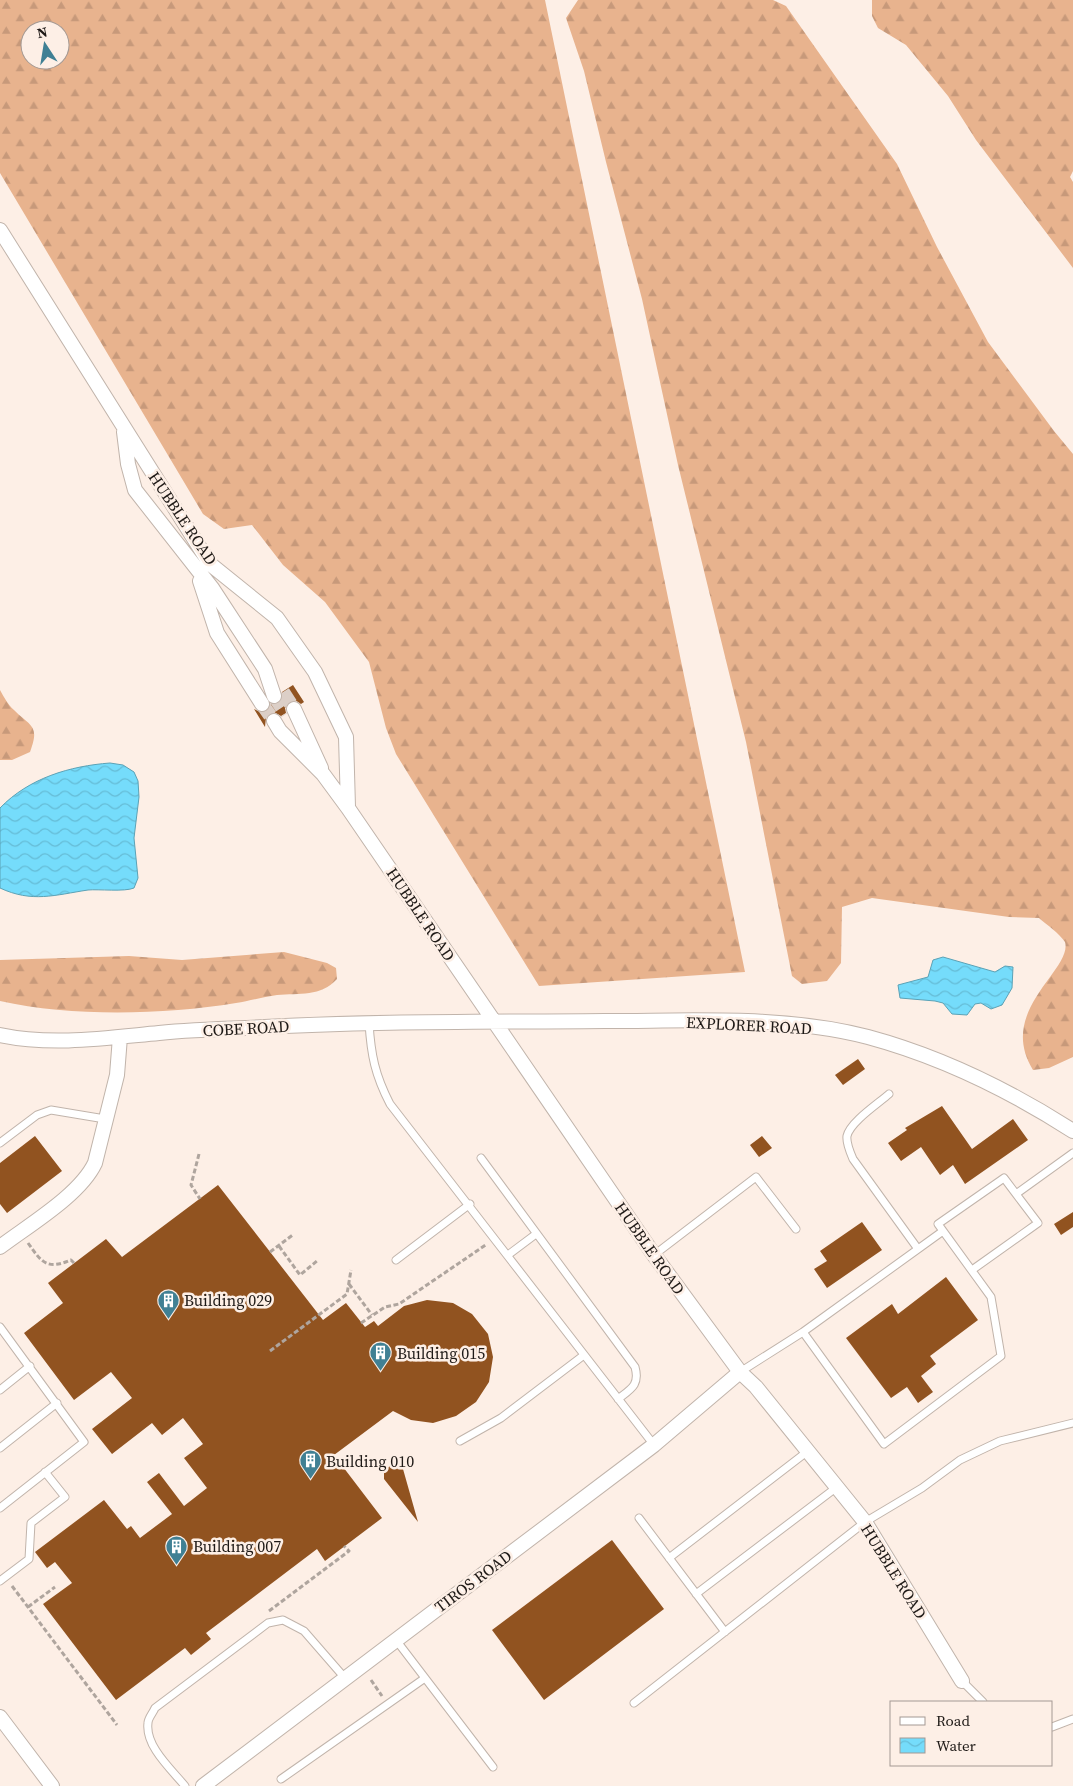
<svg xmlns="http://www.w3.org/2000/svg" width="1073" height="1786" viewBox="0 0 1073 1786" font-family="'Source Serif 4',serif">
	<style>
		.forest { fill: url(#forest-firs); fill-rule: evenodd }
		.water { fill: url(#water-waves); stroke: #5ba2b6 }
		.building { fill: #915320 }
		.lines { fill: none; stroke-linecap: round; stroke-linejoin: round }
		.minor-tunnel { stroke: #dccfc7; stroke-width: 14; stroke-dasharray: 14 7; stroke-linecap: butt }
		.service-casing { stroke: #c1b4ab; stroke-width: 9 }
		.minor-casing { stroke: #c1b4ab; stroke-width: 16 }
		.path { stroke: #afa59e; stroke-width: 3; stroke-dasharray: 5 2.5; stroke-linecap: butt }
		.service { stroke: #fff; stroke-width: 7 }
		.minor { stroke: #fff; stroke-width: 14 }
		.labels { text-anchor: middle; stroke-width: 5; stroke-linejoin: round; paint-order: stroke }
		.street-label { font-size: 16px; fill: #1e1916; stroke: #fdefe6 }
		.poi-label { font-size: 16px; fill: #1e1916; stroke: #fdefe6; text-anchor: start }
	</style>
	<defs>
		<pattern id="forest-firs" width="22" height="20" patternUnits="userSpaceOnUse" patternTransform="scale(1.25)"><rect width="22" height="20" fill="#e8b38e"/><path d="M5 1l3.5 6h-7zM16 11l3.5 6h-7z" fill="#c7997a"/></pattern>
		<pattern id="water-waves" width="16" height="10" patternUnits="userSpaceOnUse" patternTransform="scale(1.25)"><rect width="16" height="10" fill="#75dcfb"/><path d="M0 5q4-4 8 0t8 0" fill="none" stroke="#65bcd6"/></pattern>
	</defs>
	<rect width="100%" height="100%" fill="#fdefe6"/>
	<path class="forest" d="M 0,0 L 545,0 L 745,972 L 539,986 L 396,754 L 386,728 L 369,662 L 325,602 L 283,565 L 252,525 L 224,529 L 203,514 L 0,173 ZM 30,30 L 60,30 L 60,60 L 30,60 Z
		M 578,0 L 773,0 L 786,6 L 897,164 L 937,247 L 988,342 L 1054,431 L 1073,454 L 1073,1057 L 1049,1068 L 1033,1070 C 996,1010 1073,970 1065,942 C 1059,933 1047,925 1039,918 L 1009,917 L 872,898 L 842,907 L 841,963 L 827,981 L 802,984 L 792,976 L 746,742 L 678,465 L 642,299 L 606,162 L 584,71 L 566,18 Z
		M 872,0 L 1073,0 L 1073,171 L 1070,177 L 1073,182 L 1073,268 L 976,140 L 948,96 L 906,45 L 878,28 L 872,16 Z
		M 0,690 C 4,697 8,705 14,710 C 31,727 40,725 30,752 L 12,760 L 0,760 Z
		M 284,952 L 327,963 L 336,968 L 337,979 C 321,997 299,993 277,995 C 263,997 249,1001 236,1003 C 162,1015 72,1017 0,1001 L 0,960 L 129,956 L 182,960 Z"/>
	<path class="water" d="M 110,763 L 123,765 L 134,772 L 138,781 L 139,797 L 134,838 L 138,878 L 134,888 C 125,892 98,889 88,890 C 55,895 32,903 0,888 L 0,808 C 29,778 70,766 110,763 Z
		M 943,957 L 995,972 L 1005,966 L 1013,967 L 1012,988 L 1002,1005 L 991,1009 L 981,1003 L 975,1004 L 967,1015 L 952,1014 L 943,1003 L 935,1001 L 900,998 L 898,985 L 928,977 L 933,960 Z"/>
	<path class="building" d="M 293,685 L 304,702 L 301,704 L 295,700 L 290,701 L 285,708 L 286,713 L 281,716 L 274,712 L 269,714 L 266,717 L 265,727 L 254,709 L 262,713 L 267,711 L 271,704 L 280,702 L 282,692 Z
		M 858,1059 L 865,1069 L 843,1085 L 835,1075 Z
		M 942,1106 L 972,1149 L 1013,1119 L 1028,1140 L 965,1184 L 953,1165 L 940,1175 L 921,1147 L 901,1161 L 888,1143 L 907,1130 L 905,1128 Z
		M 35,1136 L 62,1171 L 7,1213 L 0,1204 L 0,1163 Z
		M 762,1136 L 772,1148 L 759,1157 L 750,1145 Z
		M 218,1185 L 323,1320 L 346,1303 L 365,1327 L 374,1321 L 378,1326 L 404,1306 L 427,1300 L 453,1303 L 472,1314 L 488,1334 L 493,1357 L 489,1382 L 476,1402 L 456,1416 L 433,1423 L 411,1420 L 393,1411 L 334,1455 L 382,1518 L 325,1561 L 317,1549 L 206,1633 L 211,1639 L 191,1655 L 185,1648 L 116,1700 L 43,1604 L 72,1583 L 55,1562 L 47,1568 L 35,1552 L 104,1500 L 127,1529 L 131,1526 L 140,1538 L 172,1514 L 147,1482 L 159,1473 L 184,1506 L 207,1488 L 184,1458 L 203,1444 L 183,1418 L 162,1435 L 152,1423 L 112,1454 L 92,1429 L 132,1398 L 111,1372 L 74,1400 L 24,1333 L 63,1303 L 48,1283 L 106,1239 L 122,1257 Z
		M 1073,1212 L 1073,1227 L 1061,1235 L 1054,1224 Z
		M 862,1222 L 882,1250 L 827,1288 L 814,1269 L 827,1261 L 820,1251 Z
		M 946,1277 L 978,1320 L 930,1356 L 936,1364 L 921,1376 L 933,1392 L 918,1403 L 907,1387 L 891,1398 L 846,1338 L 892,1304 L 898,1314 Z
		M 391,1465 L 399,1465 L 403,1469 L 418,1522 L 384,1479 L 384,1471 Z
		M 612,1540 L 664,1609 L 544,1700 L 492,1630 Z"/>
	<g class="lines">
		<path class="minor-tunnel" d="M 283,692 L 294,709
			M 274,696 L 286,714
			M 262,704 L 274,721"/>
		<defs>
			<path id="service" d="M 369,1023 C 371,1055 375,1075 390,1104 L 654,1445
				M 889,1094 C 879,1103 850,1122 847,1136 C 846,1143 850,1152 853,1159 L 918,1249
				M 0,1143 L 37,1115 L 51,1110 L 105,1119
				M 481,1158 L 635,1367 C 640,1385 631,1389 618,1399
				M 508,1255 L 536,1234
				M 654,1255 L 756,1177 L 796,1229
				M 396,1260 L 470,1204
				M 972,1270 L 1038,1223 L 1016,1194 L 1073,1153
				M 0,1327 L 84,1442 L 0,1508
				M 803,1332 L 884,1444 L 1001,1356 L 991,1297 L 938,1224 L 1004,1178 L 1016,1194
				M 740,1372 L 803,1332 L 943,1231
				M 0,1390 L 30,1366
				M 460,1441 L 501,1418 L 584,1355
				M 0,1448 L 57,1403
				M 639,1518 L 725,1632
				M 669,1558 L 808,1451
				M 0,1581 L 29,1559 L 31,1523 L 65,1497 L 45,1472
				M 696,1594 L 837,1487
				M 396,1640 L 493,1767
				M 962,1681 L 983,1702
				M 634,1703 L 865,1522 L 922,1488 L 960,1460 L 1000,1441 L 1073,1423
				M 1052,1727 L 1073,1719
				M 281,1779 L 425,1678
				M 185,1786 C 171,1769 145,1746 148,1723 C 148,1718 153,1713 155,1708 L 268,1623 L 283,1620 L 304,1631 L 344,1677"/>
			<path id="minor" d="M 0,230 L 210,564 L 277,618 L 315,672 L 346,737 L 348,807
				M 124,432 L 128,464 L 135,490 L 212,588 L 265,669 L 274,696
				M 200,581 L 217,633 L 262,704
				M 294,709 L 321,768
				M 274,721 L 280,731 L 323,774 L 348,808 L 654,1255 L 740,1372 L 756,1387 L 865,1522 L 962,1681
				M 0,1035 C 52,1046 106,1038 159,1033 C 188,1030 218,1029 247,1028 C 366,1021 486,1022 605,1021 C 692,1021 784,1015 868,1037 C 942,1057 1009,1090 1073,1131
				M 0,1247 C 29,1225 80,1195 95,1163 L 117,1075 L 120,1037
				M 0,1717 L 52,1786
				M 203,1786 L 654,1445 L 740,1372"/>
		</defs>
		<use href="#service" class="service-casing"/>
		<use href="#minor" class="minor-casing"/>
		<path class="path" d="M 199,1154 L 191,1185 L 200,1199
			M 28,1243 C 42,1263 47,1270 71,1260 L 74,1263
			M 279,1246 L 300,1275 L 317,1261
			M 270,1252 L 294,1234
			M 349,1284 L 372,1315
			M 361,1323 L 385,1307 L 399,1304 L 487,1244
			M 270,1351 L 347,1294 L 351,1270
			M 12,1586 L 117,1725
			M 28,1607 L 55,1587
			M 269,1611 L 349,1551 L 344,1546
			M 371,1680 L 382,1696"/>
		<use href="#service" class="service"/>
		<use href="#minor" class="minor"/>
	</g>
	<defs>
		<symbol id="building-pin" viewBox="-11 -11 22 30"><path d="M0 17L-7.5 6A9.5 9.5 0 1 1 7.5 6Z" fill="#408094" stroke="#fdefe6"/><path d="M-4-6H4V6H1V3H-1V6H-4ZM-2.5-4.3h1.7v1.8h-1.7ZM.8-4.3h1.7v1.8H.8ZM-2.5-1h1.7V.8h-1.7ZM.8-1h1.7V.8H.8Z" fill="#fff"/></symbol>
	</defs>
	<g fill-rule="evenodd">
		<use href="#building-pin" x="156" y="1288" width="25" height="34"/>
		<use href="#building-pin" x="368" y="1340" width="25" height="34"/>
		<use href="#building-pin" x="298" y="1448" width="25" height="34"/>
		<use href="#building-pin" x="164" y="1534" width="25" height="34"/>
	</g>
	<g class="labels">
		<g class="street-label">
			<text transform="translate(183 518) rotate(56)" y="6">HUBBLE ROAD</text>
			<text transform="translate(421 914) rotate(56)" y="6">HUBBLE ROAD</text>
			<text transform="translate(749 1025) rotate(3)" y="6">EXPLORER ROAD</text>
			<text transform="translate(246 1028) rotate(-3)" y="6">COBE ROAD</text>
			<text transform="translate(650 1248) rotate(55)" y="6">HUBBLE ROAD</text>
			<text transform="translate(894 1571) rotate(58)" y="6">HUBBLE ROAD</text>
			<text transform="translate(473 1581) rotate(-37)" y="6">TIROS ROAD</text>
		</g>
		<g class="poi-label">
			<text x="184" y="1306">Building 029</text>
			<text x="397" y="1359">Building 015</text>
			<text x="326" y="1467">Building 010</text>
			<text x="193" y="1552">Building 007</text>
		</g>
	</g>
	<rect x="890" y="1701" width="162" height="65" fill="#fdefe6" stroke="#a49993"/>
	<rect x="900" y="1717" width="25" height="8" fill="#ffffff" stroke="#a49993"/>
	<text x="936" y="1726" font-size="15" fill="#1e1916">Road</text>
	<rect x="900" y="1738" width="25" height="15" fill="url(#water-waves)" stroke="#a49993"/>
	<text x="936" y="1751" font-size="15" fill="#1e1916">Water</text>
	<g transform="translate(45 45) rotate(348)"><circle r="24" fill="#fdefe6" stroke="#a49993"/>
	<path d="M0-4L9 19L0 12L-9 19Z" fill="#408094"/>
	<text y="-8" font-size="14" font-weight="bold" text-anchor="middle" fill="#1e1916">N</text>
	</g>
</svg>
